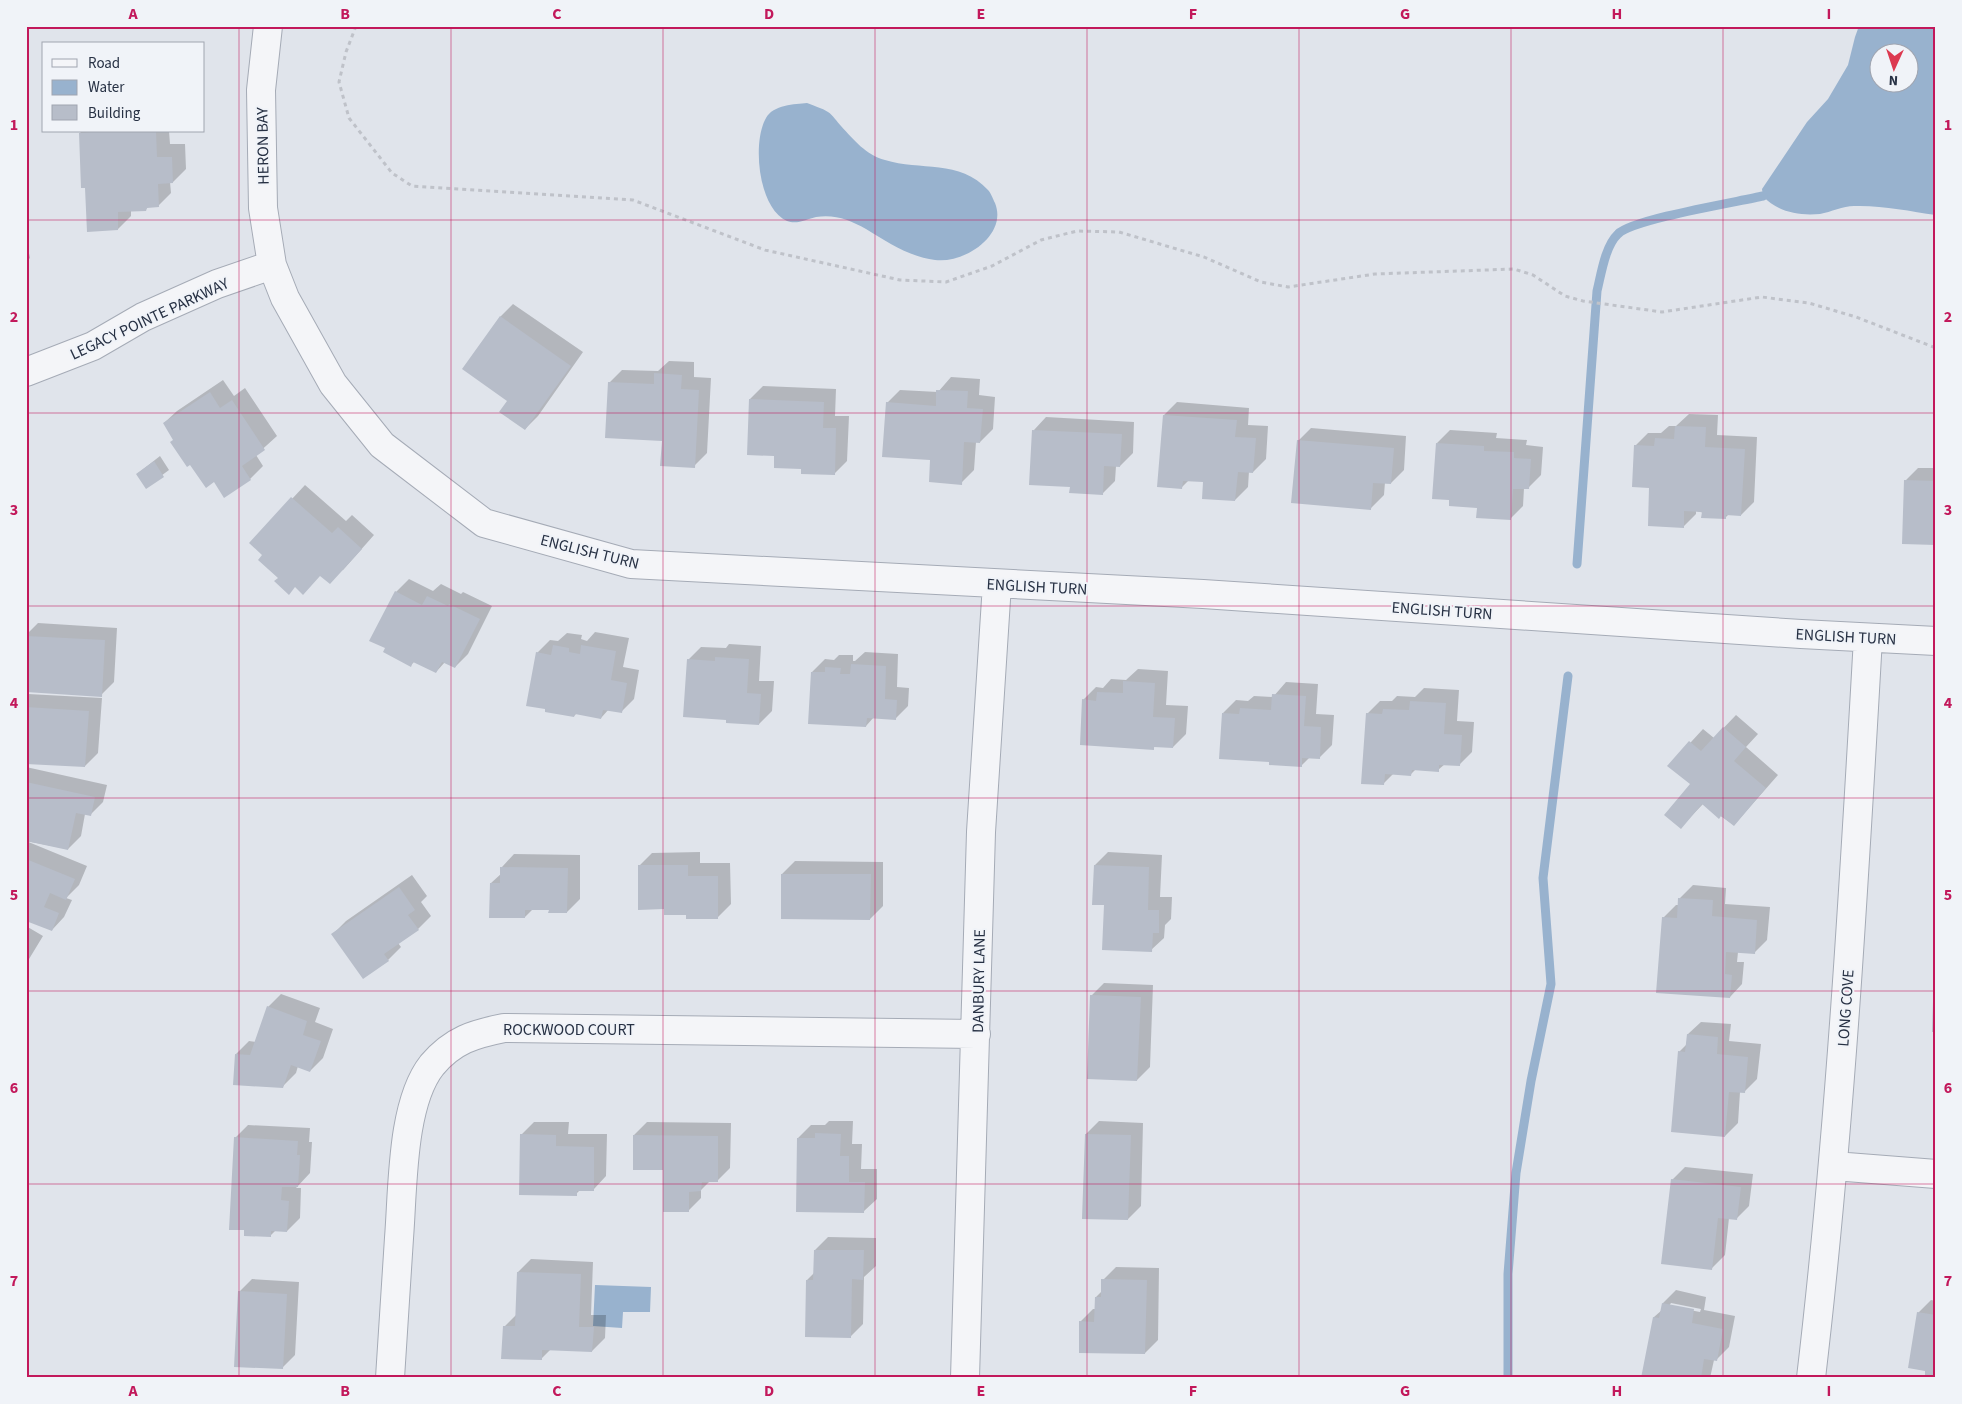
<svg xmlns="http://www.w3.org/2000/svg" width="1962" height="1404" viewBox="0 0 1962 1404" font-family="'Source Sans 3',sans-serif">
	<style>
		.water { fill: #98b2ce; fill-rule: evenodd }
		.shadow { fill: #0003; fill-rule: evenodd }
		.lines { fill: none; stroke-linecap: round; stroke-linejoin: round }
		.stream { stroke: #98b2ce; stroke-width: 9 }
		.building { fill: #b7bdc9 }
		.minor-casing { stroke: #a5abb6; stroke-width: 30 }
		.path { stroke: #bfc2c9; stroke-width: 3; stroke-dasharray: 4 4; stroke-linecap: butt }
		.minor { stroke: #f4f5f8; stroke-width: 28 }
		.grid { fill: none; stroke: #c2185b; stroke-width: 1; stroke-opacity: 0.55 }
		.labels { text-anchor: middle; stroke-width: 4; stroke-linejoin: round; paint-order: stroke }
		.street-label { font-size: 16px; fill: #273144; stroke: #f0f3f8 }
		.neatline { fill: none; stroke: #c2185b; stroke-width: 2 }
		.grid-label { font-size: 16px; text-anchor: middle; font-weight: bold; fill: #c2185b }
	</style>
	<rect width="100%" height="100%" fill="#e0e4eb"/>
	<path class="water" d="M 1859,26 L 1936,26 L 1936,215 C 1909,211 1881,205 1854,206 C 1843,206 1831,212 1820,214 C 1799,216 1777,212 1763,196 L 1762,189 L 1807,122 L 1828,99 L 1848,65 L 1855,37 ZM 1880,52 L 1910,52 L 1910,82 L 1880,82 Z
		M 807,103 C 814,106 822,108 828,112 C 833,115 837,122 841,126 C 854,140 866,155 885,160 C 920,171 960,159 988,190 C 991,193 993,199 995,203 C 1008,235 964,264 935,260 C 910,257 887,242 866,229 C 850,220 835,214 816,217 C 807,219 797,225 787,221 C 758,208 752,142 766,118 C 773,105 795,104 807,103 Z
		M 595,1285 L 651,1287 L 650,1312 L 623,1312 L 622,1328 L 593,1326 Z"/>
	<path class="shadow" d="M 82,131 L 169,131 L 170,144 L 185,144 L 186,169 L 173,182 L 170,182 L 171,193 L 158,206 L 149,206 L 146,209 L 131,210 L 131,216 L 118,229 L 86,187 L 80,133 Z
		M 26,239 L 30,258 L 26,262 Z
		M 513,304 L 583,352 L 538,416 L 525,429 L 509,400 L 464,369 L 501,316 Z
		M 669,361 L 694,362 L 694,377 L 711,378 L 707,453 L 694,466 L 663,440 L 609,383 L 622,370 L 658,371 Z
		M 951,377 L 980,379 L 979,395 L 995,397 L 993,429 L 980,442 L 976,442 L 974,470 L 961,483 L 931,459 L 887,403 L 900,390 L 938,392 Z
		M 223,380 L 234,396 L 245,388 L 277,436 L 256,455 L 263,466 L 250,479 L 214,480 L 175,439 L 164,423 L 177,411 Z
		M 763,386 L 836,389 L 835,416 L 849,416 L 847,461 L 834,474 L 776,455 L 750,399 Z
		M 1177,402 L 1249,408 L 1248,425 L 1268,426 L 1266,459 L 1253,472 L 1249,471 L 1248,487 L 1235,500 L 1204,481 L 1189,480 L 1182,487 L 1164,415 Z
		M 1689,414 L 1718,415 L 1717,435 L 1757,437 L 1754,502 L 1741,515 L 1729,514 L 1725,518 L 1696,511 L 1696,514 L 1683,527 L 1651,487 L 1635,446 L 1648,433 L 1661,433 L 1669,426 L 1676,426 Z
		M 1046,417 L 1134,422 L 1133,453 L 1120,466 L 1116,466 L 1115,481 L 1102,494 L 1071,486 L 1034,430 Z
		M 1311,428 L 1406,436 L 1404,470 L 1391,483 L 1385,482 L 1384,495 L 1371,508 L 1298,441 Z
		M 1450,430 L 1497,433 L 1496,438 L 1527,440 L 1526,445 L 1543,447 L 1541,475 L 1528,488 L 1524,488 L 1523,506 L 1510,519 L 1478,507 L 1437,443 Z
		M 160,456 L 169,470 L 146,487 L 137,474 Z
		M 1918,468 L 1936,468 L 1936,544 L 1905,481 Z
		M 305,485 L 346,521 L 352,515 L 374,535 L 343,570 L 321,575 L 295,586 L 279,578 L 264,555 L 251,543 Z
		M 409,579 L 433,591 L 441,584 L 461,594 L 463,592 L 492,606 L 468,654 L 455,667 L 445,662 L 436,672 L 415,661 L 411,665 L 396,592 Z
		M 38,623 L 117,628 L 114,682 L 101,695 L 26,691 L 26,635 Z
		M 595,632 L 629,638 L 623,667 L 639,670 L 634,699 L 621,712 L 609,709 L 601,718 L 577,713 L 574,716 L 537,653 L 550,640 L 558,641 L 567,633 L 582,635 L 581,639 L 587,641 Z
		M 729,644 L 761,646 L 759,681 L 774,681 L 772,711 L 759,724 L 727,719 L 688,660 L 701,647 L 726,648 Z
		M 865,652 L 898,654 L 897,687 L 909,688 L 908,706 L 895,719 L 874,717 L 866,726 L 812,672 L 825,659 L 834,660 L 839,655 L 853,655 L 853,661 L 855,661 Z
		M 1138,669 L 1168,671 L 1166,705 L 1188,706 L 1186,734 L 1173,747 L 1155,746 L 1153,749 L 1083,700 L 1096,687 L 1103,688 L 1111,679 L 1126,680 Z
		M 1286,682 L 1318,684 L 1316,714 L 1334,715 L 1332,745 L 1319,758 L 1310,757 L 1301,766 L 1271,761 L 1223,713 L 1236,700 L 1248,701 L 1254,696 L 1273,697 Z
		M 1424,688 L 1459,690 L 1457,721 L 1474,722 L 1472,752 L 1459,765 L 1445,764 L 1438,770 L 1416,769 L 1411,774 L 1394,773 L 1383,784 L 1367,714 L 1380,701 L 1392,701 L 1397,696 L 1415,697 Z
		M 28,694 L 102,698 L 98,753 L 85,766 L 26,762 L 26,696 Z
		M 1736,715 L 1758,734 L 1746,747 L 1778,775 L 1734,825 L 1703,804 L 1681,827 L 1691,784 L 1669,766 L 1703,729 L 1714,738 Z
		M 26,767 L 107,785 L 103,802 L 90,815 L 85,814 L 81,836 L 68,849 L 26,841 L 87,866 L 79,885 L 66,898 L 72,900 L 64,917 L 52,930 L 26,919 Z
		M 700,852 L 700,863 L 730,863 L 731,904 L 718,917 L 687,914 L 639,866 L 652,853 Z
		M 1108,852 L 1162,855 L 1160,897 L 1172,897 L 1171,919 L 1165,925 L 1164,938 L 1151,950 L 1105,904 L 1095,865 Z
		M 514,854 L 580,855 L 580,899 L 567,912 L 550,909 L 533,909 L 525,917 L 491,883 L 502,873 L 502,867 Z
		M 795,861 L 883,862 L 883,906 L 870,919 L 782,874 Z
		M 412,875 L 427,896 L 421,902 L 431,916 L 418,929 L 398,943 L 401,947 L 388,960 L 333,934 L 346,921 Z
		M 1693,885 L 1726,888 L 1725,904 L 1770,907 L 1767,940 L 1754,953 L 1738,952 L 1737,962 L 1744,962 L 1742,984 L 1730,997 L 1663,918 L 1676,905 L 1679,905 L 1680,898 Z
		M 26,926 L 43,936 L 26,964 Z
		M 1104,983 L 1153,985 L 1150,1067 L 1137,1080 L 1091,996 Z
		M 281,994 L 320,1008 L 315,1022 L 333,1029 L 323,1058 L 310,1071 L 298,1066 L 296,1073 L 283,1086 L 236,1054 L 249,1041 L 256,1042 L 268,1007 Z
		M 1701,1022 L 1731,1024 L 1729,1041 L 1761,1044 L 1757,1079 L 1744,1092 L 1740,1092 L 1738,1123 L 1725,1136 L 1679,1052 L 1687,1044 L 1688,1034 Z
		M 829,1121 L 853,1121 L 852,1144 L 862,1144 L 861,1169 L 877,1169 L 877,1199 L 864,1211 L 798,1138 L 811,1125 L 825,1125 Z
		M 1099,1121 L 1143,1123 L 1141,1206 L 1128,1219 L 1086,1134 Z
		M 534,1122 L 569,1122 L 568,1134 L 607,1134 L 606,1176 L 594,1189 L 581,1189 L 576,1194 L 521,1135 Z
		M 647,1122 L 731,1123 L 730,1168 L 717,1181 L 710,1181 L 701,1190 L 701,1198 L 688,1211 L 664,1169 L 634,1135 Z
		M 248,1125 L 310,1128 L 309,1142 L 312,1142 L 310,1173 L 296,1188 L 301,1188 L 300,1218 L 287,1231 L 276,1230 L 270,1236 L 246,1229 L 235,1138 Z
		M 1685,1167 L 1753,1174 L 1749,1206 L 1736,1219 L 1729,1218 L 1725,1255 L 1712,1268 L 1672,1180 Z
		M 828,1237 L 876,1238 L 876,1266 L 864,1277 L 863,1324 L 850,1337 L 807,1280 L 814,1273 L 815,1250 Z
		M 531,1259 L 593,1262 L 591,1315 L 606,1315 L 605,1338 L 592,1351 L 551,1349 L 541,1359 L 504,1327 L 517,1314 L 518,1272 Z
		M 1116,1267 L 1159,1268 L 1158,1340 L 1145,1353 L 1080,1322 L 1093,1309 L 1096,1309 L 1096,1297 L 1102,1291 L 1103,1280 Z
		M 252,1279 L 299,1282 L 295,1355 L 282,1368 L 239,1292 Z
		M 1676,1290 L 1706,1297 L 1704,1310 L 1735,1316 L 1729,1347 L 1716,1360 L 1714,1360 L 1710,1378 L 1642,1378 L 1654,1317 L 1662,1310 L 1663,1303 ZM 1671,1303 L 1701,1309 L 1700,1312 L 1669,1306 Z
		M 1931,1300 L 1936,1301 L 1936,1375 L 1918,1313 Z
		M 840,1376 L 868,1377 L 868,1378 L 838,1378 Z"/>
	<g class="lines">
		<path class="stream" d="M 1577,564 L 1597,291 C 1601,275 1605,246 1618,234 C 1633,219 1737,202 1763,196
			M 1508,1378 L 1508,1274 L 1516,1173 L 1531,1081 L 1551,984 L 1543,878 L 1568,676"/>
	</g>
	<path class="building" d="M 104,131 L 156,131 L 157,157 L 172,157 L 173,183 L 158,184 L 159,207 L 147,208 L 146,211 L 118,212 L 118,230 L 87,232 L 85,188 L 81,188 L 79,133 Z
		M 500,316 L 571,366 L 525,430 L 499,412 L 507,401 L 462,369 Z
		M 654,373 L 682,375 L 681,389 L 699,390 L 695,468 L 660,466 L 662,441 L 605,438 L 608,382 L 654,384 Z
		M 936,390 L 968,391 L 967,408 L 983,409 L 980,443 L 964,442 L 962,485 L 929,482 L 930,460 L 882,457 L 886,402 L 936,406 Z
		M 210,392 L 220,408 L 232,400 L 265,450 L 242,466 L 251,480 L 224,498 L 214,482 L 206,488 L 190,465 L 187,467 L 170,442 L 173,440 L 163,423 Z
		M 749,399 L 824,402 L 823,428 L 836,428 L 835,475 L 801,474 L 801,469 L 774,468 L 774,456 L 747,455 Z
		M 1163,415 L 1237,420 L 1235,437 L 1256,438 L 1253,473 L 1238,472 L 1235,501 L 1202,499 L 1203,482 L 1183,481 L 1182,489 L 1157,487 Z
		M 1675,426 L 1706,427 L 1705,447 L 1745,449 L 1741,516 L 1726,515 L 1726,519 L 1701,518 L 1702,512 L 1684,511 L 1684,528 L 1648,526 L 1649,488 L 1632,487 L 1634,445 L 1654,446 L 1655,438 L 1674,439 Z
		M 1032,430 L 1122,434 L 1120,467 L 1104,466 L 1103,495 L 1069,493 L 1070,487 L 1029,485 Z
		M 1297,440 L 1394,448 L 1391,484 L 1373,483 L 1371,510 L 1291,503 Z
		M 1436,443 L 1484,446 L 1484,451 L 1514,452 L 1514,458 L 1531,459 L 1529,489 L 1513,489 L 1511,520 L 1476,518 L 1477,508 L 1449,506 L 1449,500 L 1432,499 Z
		M 154,461 L 164,477 L 146,489 L 136,474 Z
		M 1904,480 L 1936,481 L 1936,545 L 1902,544 Z
		M 291,497 L 332,533 L 338,527 L 362,549 L 330,584 L 320,576 L 303,595 L 295,587 L 289,595 L 274,581 L 278,578 L 258,560 L 262,555 L 249,543 Z
		M 395,591 L 422,605 L 427,596 L 448,606 L 449,604 L 480,619 L 455,668 L 442,662 L 436,673 L 413,662 L 411,667 L 383,652 L 385,648 L 369,641 Z
		M 26,636 L 105,640 L 102,697 L 26,692 Z
		M 553,645 L 569,648 L 569,652 L 580,654 L 581,645 L 616,651 L 611,680 L 627,683 L 622,713 L 603,710 L 601,719 L 575,714 L 574,717 L 545,712 L 545,709 L 526,706 L 536,652 L 551,655 Z
		M 715,657 L 749,659 L 747,693 L 761,694 L 759,725 L 726,723 L 726,720 L 683,717 L 687,659 L 715,661 Z
		M 851,664 L 886,666 L 885,699 L 897,700 L 896,720 L 867,718 L 866,727 L 808,724 L 811,672 L 825,672 L 825,667 L 841,668 L 840,674 L 850,674 Z
		M 1123,681 L 1155,683 L 1153,717 L 1175,718 L 1173,748 L 1154,747 L 1154,750 L 1080,745 L 1082,699 L 1096,701 L 1097,692 L 1123,693 Z
		M 1272,694 L 1306,696 L 1304,726 L 1321,727 L 1320,759 L 1302,758 L 1302,767 L 1269,765 L 1269,762 L 1219,759 L 1222,713 L 1239,714 L 1240,708 L 1271,710 Z
		M 1410,701 L 1446,703 L 1444,734 L 1462,735 L 1460,766 L 1439,765 L 1439,772 L 1412,770 L 1411,776 L 1385,774 L 1384,785 L 1361,784 L 1366,713 L 1382,714 L 1383,709 L 1409,710 Z
		M 26,707 L 89,711 L 85,767 L 26,764 Z
		M 1723,727 L 1746,747 L 1734,761 L 1766,788 L 1734,826 L 1721,816 L 1719,819 L 1702,804 L 1681,829 L 1664,815 L 1690,784 L 1667,766 L 1689,741 L 1701,751 Z
		M 26,782 L 95,797 L 91,816 L 76,813 L 68,850 L 26,841 Z
		M 26,859 L 75,879 L 66,900 L 50,893 L 44,907 L 59,913 L 52,931 L 26,921 Z
		M 638,865 L 688,865 L 688,876 L 718,876 L 718,919 L 686,919 L 686,915 L 664,915 L 664,909 L 638,910 Z
		M 1094,865 L 1149,867 L 1148,910 L 1159,910 L 1159,933 L 1153,933 L 1152,952 L 1102,950 L 1104,905 L 1092,905 Z
		M 500,867 L 568,868 L 567,913 L 548,913 L 549,910 L 525,910 L 525,918 L 489,918 L 490,883 L 500,883 Z
		M 781,874 L 871,874 L 870,920 L 781,919 Z
		M 399,887 L 415,910 L 408,915 L 419,930 L 384,954 L 389,961 L 363,979 L 331,934 Z
		M 1678,898 L 1713,900 L 1712,916 L 1757,920 L 1755,954 L 1726,952 L 1725,974 L 1732,975 L 1730,998 L 1656,993 L 1662,917 L 1677,918 Z
		M 1934,972 L 1936,972 L 1936,1032 L 1932,1032 Z
		M 1090,995 L 1141,997 L 1137,1081 L 1087,1079 Z
		M 267,1006 L 307,1021 L 303,1035 L 321,1041 L 310,1072 L 291,1065 L 283,1088 L 233,1085 L 235,1054 L 250,1055 Z
		M 1687,1034 L 1718,1037 L 1717,1054 L 1748,1057 L 1745,1093 L 1729,1092 L 1725,1137 L 1671,1132 L 1678,1051 L 1685,1052 Z
		M 815,1133 L 841,1134 L 840,1156 L 849,1156 L 849,1182 L 865,1182 L 864,1213 L 796,1212 L 797,1138 L 815,1138 Z
		M 520,1134 L 556,1135 L 556,1146 L 594,1147 L 594,1191 L 577,1191 L 577,1196 L 519,1195 Z
		M 1085,1134 L 1131,1135 L 1128,1220 L 1082,1219 Z
		M 633,1135 L 718,1136 L 718,1182 L 702,1182 L 701,1191 L 689,1192 L 689,1212 L 663,1212 L 663,1170 L 633,1170 Z
		M 234,1137 L 298,1141 L 297,1155 L 300,1155 L 298,1187 L 282,1187 L 281,1200 L 289,1201 L 287,1232 L 271,1231 L 271,1237 L 244,1236 L 244,1230 L 229,1230 Z
		M 1671,1179 L 1741,1187 L 1737,1220 L 1718,1218 L 1712,1270 L 1661,1264 Z
		M 814,1250 L 864,1250 L 863,1280 L 852,1279 L 851,1338 L 805,1337 L 806,1280 L 813,1280 Z
		M 517,1272 L 581,1274 L 579,1327 L 594,1327 L 592,1352 L 542,1350 L 542,1360 L 501,1359 L 503,1326 L 515,1326 Z
		M 1101,1279 L 1147,1280 L 1145,1354 L 1079,1353 L 1079,1321 L 1094,1322 L 1095,1297 L 1101,1297 Z
		M 238,1291 L 287,1294 L 283,1369 L 234,1367 Z
		M 1662,1303 L 1694,1309 L 1692,1323 L 1723,1329 L 1717,1361 L 1704,1359 L 1701,1378 L 1641,1378 L 1653,1317 L 1659,1318 Z
		M 1917,1312 L 1936,1315 L 1936,1376 L 1925,1375 L 1925,1371 L 1908,1368 Z"/>
	<g class="lines">
		<defs>
			<path id="minor" d="M 268,26 L 261,90 L 263,208 L 272,265 L 285,298 L 333,384 L 382,445 L 484,523 L 631,564 L 1203,594 L 1801,634 L 1936,641
				M 26,372 L 93,346 L 143,317 L 217,284 L 272,265
				M 1834,1166 L 1936,1174
				M 390,1378 C 393,1331 396,1285 399,1238 C 403,1189 401,1104 432,1065 C 453,1040 474,1034 504,1028 L 976,1034
				M 965,1378 L 981,832 L 997,584
				M 1811,1378 C 1840,1132 1854,885 1868,638"/>
		</defs>
		<use href="#minor" class="minor-casing"/>
		<path class="path" d="M 356,26 L 346,52 L 339,82 L 349,118 L 392,173 L 412,186 L 633,200 L 765,250 L 900,280 L 946,282 L 992,266 L 1041,240 L 1077,231 L 1119,232 L 1204,257 L 1261,282 L 1288,287 L 1375,274 L 1514,269 L 1533,275 L 1565,296 L 1583,301 L 1662,312 L 1762,297 L 1809,303 L 1856,317 L 1936,348"/>
		<use href="#minor" class="minor"/>
	</g>
	<path class="grid" d="M 239,26 L 239,1378M 451,26 L 451,1378M 663,26 L 663,1378M 875,26 L 875,1378M 1087,26 L 1087,1378M 1299,26 L 1299,1378M 1511,26 L 1511,1378M 1723,26 L 1723,1378M 26,220 L 1936,220M 26,413 L 1936,413M 26,606 L 1936,606M 26,798 L 1936,798M 26,991 L 1936,991M 26,1184 L 1936,1184"/>
	<g class="labels">
		<g class="street-label">
			<text transform="translate(262 146) rotate(-91)" y="6">HERON BAY</text>
			<text transform="translate(149 318) rotate(-25)" y="6">LEGACY POINTE PARKWAY</text>
			<text transform="translate(590 551) rotate(14)" y="6">ENGLISH TURN</text>
			<text transform="translate(1037 586) rotate(3)" y="6">ENGLISH TURN</text>
			<text transform="translate(1442 610) rotate(4)" y="6">ENGLISH TURN</text>
			<text transform="translate(1846 636) rotate(3)" y="6">ENGLISH TURN</text>
			<text transform="translate(978 981) rotate(-89)" y="6">DANBURY LANE</text>
			<text transform="translate(1845 1008) rotate(-86)" y="6">LONG COVE</text>
			<text x="569" y="1035">ROCKWOOD COURT</text>
		</g>
	</g>
	<rect width="1962" height="1404" fill="none" stroke="#f0f3f8" stroke-width="55"/>
	<rect x="42" y="42" width="162" height="90" fill="#f0f3f8" stroke="#a0a5b0"/>
	<rect x="52" y="59" width="25" height="8" fill="#f4f5f8" stroke="#a0a5b0"/>
	<text x="88" y="68" font-size="15" fill="#273144">Road</text>
	<rect x="52" y="80" width="25" height="15" fill="#98b2ce" stroke="#a0a5b0"/>
	<text x="88" y="92" font-size="15" fill="#273144">Water</text>
	<rect x="52" y="105" width="25" height="15" fill="#b7bdc9" stroke="#a0a5b0"/>
	<text x="88" y="118" font-size="15" fill="#273144">Building</text>
	<g transform="translate(1894 68) rotate(183)"><circle r="24" fill="#f0f3f8" stroke="#a0a5b0"/>
	<path d="M0-4L9 19L0 12L-9 19Z" fill="#dc3950"/>
	<text y="-8" font-size="14" font-weight="bold" text-anchor="middle" fill="#273144">N</text>
	</g>
	<rect x="28" y="28" width="1906" height="1348" class="neatline"/>
	<g class="grid-label">
		<text x="133" y="19">A</text>
		<text x="345" y="19">B</text>
		<text x="557" y="19">C</text>
		<text x="769" y="19">D</text>
		<text x="981" y="19">E</text>
		<text x="1193" y="19">F</text>
		<text x="1405" y="19">G</text>
		<text x="1617" y="19">H</text>
		<text x="1829" y="19">I</text>
		<text x="14" y="130">1</text>
		<text x="1948" y="130">1</text>
		<text x="14" y="322">2</text>
		<text x="1948" y="322">2</text>
		<text x="14" y="515">3</text>
		<text x="1948" y="515">3</text>
		<text x="14" y="708">4</text>
		<text x="1948" y="708">4</text>
		<text x="14" y="900">5</text>
		<text x="1948" y="900">5</text>
		<text x="14" y="1093">6</text>
		<text x="1948" y="1093">6</text>
		<text x="14" y="1286">7</text>
		<text x="1948" y="1286">7</text>
		<text x="133" y="1396">A</text>
		<text x="345" y="1396">B</text>
		<text x="557" y="1396">C</text>
		<text x="769" y="1396">D</text>
		<text x="981" y="1396">E</text>
		<text x="1193" y="1396">F</text>
		<text x="1405" y="1396">G</text>
		<text x="1617" y="1396">H</text>
		<text x="1829" y="1396">I</text>
	</g>
</svg>
